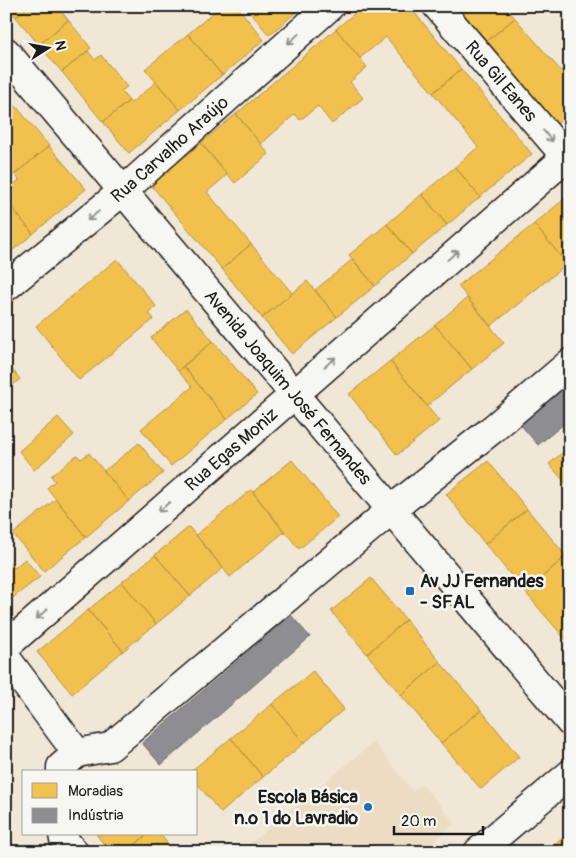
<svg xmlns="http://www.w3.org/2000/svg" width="576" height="858" viewBox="0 0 576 858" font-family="Pangolin,sans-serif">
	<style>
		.built { fill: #eddcc4 }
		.homes { fill: #f2c14e; stroke: #b2903f }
		.industry { fill: #8d8d92; stroke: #6b6b6f }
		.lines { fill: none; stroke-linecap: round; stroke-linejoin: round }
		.minor-casing { stroke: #1c1c1c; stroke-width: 31 }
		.minor { stroke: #f6f6f2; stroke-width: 28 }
		.oneway { stroke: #949492 }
		.poi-dot { fill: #1f6fb2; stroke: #f6f6f2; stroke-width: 2 }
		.labels { text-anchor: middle; stroke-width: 5; stroke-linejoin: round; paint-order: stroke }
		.street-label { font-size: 18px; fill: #1c1c1c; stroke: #f6f6f2 }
		.poi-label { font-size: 18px; font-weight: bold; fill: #1c1c1c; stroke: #f6f6f2; text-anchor: start }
	</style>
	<rect width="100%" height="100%" fill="#f1e7d7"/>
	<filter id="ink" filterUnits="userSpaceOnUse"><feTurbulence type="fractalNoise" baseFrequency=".02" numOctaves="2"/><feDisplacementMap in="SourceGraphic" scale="10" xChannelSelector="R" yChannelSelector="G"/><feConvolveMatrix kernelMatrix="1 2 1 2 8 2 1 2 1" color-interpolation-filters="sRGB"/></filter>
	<g filter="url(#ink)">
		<path class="built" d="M 374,742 L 413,791 L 422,784 L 455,823 L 422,852 L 249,852 L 246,847 Z"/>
		<path class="homes" d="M 7,6 L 29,6 L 16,17 Z
			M 29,6 L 57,6 L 68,20 L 39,45 L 16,17 Z
			M 221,6 L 237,6 L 264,40 L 222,75 L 188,34 Z
			M 245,6 L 297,6 L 300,9 L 269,35 Z
			M 363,6 L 409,6 L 461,69 L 433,93 L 386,37 L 360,58 L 336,29 Z
			M 450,6 L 505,6 L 515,18 L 483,44 Z
			M 515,18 L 561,71 L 570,64 L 570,114 L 556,125 L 483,44 Z
			M 68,20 L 91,48 L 62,72 L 39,45 Z
			M 336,29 L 367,67 L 350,82 L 363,98 L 332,124 L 318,106 L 300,120 L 295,114 L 261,144 L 236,114 Z
			M 188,34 L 222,75 L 180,110 L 145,69 Z
			M 88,51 L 95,60 L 101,55 L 127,87 L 121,91 L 129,101 L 103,122 L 62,72 Z
			M 461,69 L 532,154 L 480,197 L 455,167 L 478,147 L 433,93 Z
			M 156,82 L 180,110 L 129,153 L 103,122 L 129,101 L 131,103 Z
			M 15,105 L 49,146 L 10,178 L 6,173 L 6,112 Z
			M 236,114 L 269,154 L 235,183 L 201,143 Z
			M 201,143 L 227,175 L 207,192 L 251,244 L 222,269 L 151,185 Z
			M 49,146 L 86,189 L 33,234 L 6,200 L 6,191 L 19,180 L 15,174 Z
			M 455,167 L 480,197 L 447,225 L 422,194 Z
			M 422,194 L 447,225 L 412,254 L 387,224 Z
			M 568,196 L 570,262 L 567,264 L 534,224 Z
			M 6,200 L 33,234 L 6,256 Z
			M 387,224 L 412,254 L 375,286 L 349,255 Z
			M 534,224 L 567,264 L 491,326 L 458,286 Z
			M 251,244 L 292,293 L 262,318 L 222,269 Z
			M 117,259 L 156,306 L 149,313 L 154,319 L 79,380 L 36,326 Z
			M 353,259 L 375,286 L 337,317 L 315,290 Z
			M 307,281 L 337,317 L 292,354 L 262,318 Z
			M 467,298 L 504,343 L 472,369 L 435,325 Z
			M 186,309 L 213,341 L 178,371 L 151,338 Z
			M 435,325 L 472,369 L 427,406 L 390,361 Z
			M 213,341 L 257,394 L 227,419 L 183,366 Z
			M 390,361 L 439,421 L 397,455 L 349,394 Z
			M 6,362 L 20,379 L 6,391 Z
			M 183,366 L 227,419 L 171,466 L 141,429 L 192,387 L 178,371 Z
			M 58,417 L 74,435 L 34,470 L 19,451 Z
			M 139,443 L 163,473 L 129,501 L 104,471 Z
			M 570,446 L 570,488 L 549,464 Z
			M 89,453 L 129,501 L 86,537 L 47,488 L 55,481 L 51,476 L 77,455 L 81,459 Z
			M 292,460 L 338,517 L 299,549 L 253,492 Z
			M 488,461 L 527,509 L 485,544 L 446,494 Z
			M 251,490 L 284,532 L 230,577 L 196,535 Z
			M 56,499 L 86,537 L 44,571 L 13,534 Z
			M 527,509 L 566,556 L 525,592 L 485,544 Z
			M 189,527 L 223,568 L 190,596 L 155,555 Z
			M 155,555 L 190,596 L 156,624 L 122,582 Z
			M 566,556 L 570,560 L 570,636 L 566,640 L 525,592 Z
			M 6,559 L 14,568 L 25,559 L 40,577 L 6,603 Z
			M 371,578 L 406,620 L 367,654 L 331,611 Z
			M 122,582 L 156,624 L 123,651 L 88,610 Z
			M 88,610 L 123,651 L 72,694 L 37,652 Z
			M 406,620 L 440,662 L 401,695 L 367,654 Z
			M 440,662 L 481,710 L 441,743 L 401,695 Z
			M 313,671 L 344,709 L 304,743 L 272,704 Z
			M 272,704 L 304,743 L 263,777 L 231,738 Z
			M 481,710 L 519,757 L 481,789 L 441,743 Z
			M 231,738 L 263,777 L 221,813 L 196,782 L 196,772 L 190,772 Z
			M 570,832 L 570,852 L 546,852 Z
			M 96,834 L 148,834 L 126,852 L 110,852 Z
			M 148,834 L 160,834 L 174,852 L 126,852 Z"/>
		<path class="industry" d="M 570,380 L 570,419 L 538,445 L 519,423 Z
			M 291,615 L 310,637 L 161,765 L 142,743 Z"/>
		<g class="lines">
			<defs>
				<g id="minor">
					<path id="s1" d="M 437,6 L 566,157"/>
					<path id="s2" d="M 6,52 L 570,722"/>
					<path id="s3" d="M 6,287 L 123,191 L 330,6"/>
					<path id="s4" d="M 6,646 L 570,154"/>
					<path d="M 6,658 L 77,753"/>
					<path d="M 61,772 L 61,767 L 77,753 L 110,747 L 391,510 L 494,428 L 570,363"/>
					<path d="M 63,834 L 64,840 L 74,852"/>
					<path d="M 478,852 L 570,774"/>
				</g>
			</defs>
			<use href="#minor" class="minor-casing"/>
			<use href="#minor" class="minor"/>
		</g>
		<defs><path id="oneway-shaft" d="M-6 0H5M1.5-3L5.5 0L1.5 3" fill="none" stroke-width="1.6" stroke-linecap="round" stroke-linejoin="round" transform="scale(1.25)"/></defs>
		<g class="oneway">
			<use href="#oneway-shaft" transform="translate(293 39) rotate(138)"/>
			<use href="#oneway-shaft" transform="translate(548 136) rotate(49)"/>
			<use href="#oneway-shaft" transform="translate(93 216) rotate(141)"/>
			<use href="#oneway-shaft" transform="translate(453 255) rotate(-41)"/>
			<use href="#oneway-shaft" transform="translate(330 362) rotate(-41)"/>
			<use href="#oneway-shaft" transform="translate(164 507) rotate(139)"/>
			<use href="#oneway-shaft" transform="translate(42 614) rotate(139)"/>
		</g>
	</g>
	<g class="poi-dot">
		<rect x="405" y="586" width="10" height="10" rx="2.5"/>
		<circle cx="368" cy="807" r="5"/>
	</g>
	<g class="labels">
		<g class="street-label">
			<text dy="6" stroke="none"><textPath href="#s1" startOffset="99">Rua Gil Eanes</textPath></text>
			<text dy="6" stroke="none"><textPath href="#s3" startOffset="214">Rua Carvalho Araújo</textPath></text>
			<text dy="6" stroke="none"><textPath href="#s2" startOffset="438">Avenida Joaquim José Fernandes</textPath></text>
			<text dy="6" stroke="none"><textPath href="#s4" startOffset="299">Rua Egas Moniz</textPath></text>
		</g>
		<g class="poi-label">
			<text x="420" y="587">Av JJ Fernandes<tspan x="420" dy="21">- SFAL</tspan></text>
			<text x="358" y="803" text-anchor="end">Escola Básica<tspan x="358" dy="21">n.º 1 do Lavradio</tspan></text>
		</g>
	</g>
	<rect width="576" height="858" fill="none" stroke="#f6f6f2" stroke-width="25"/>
	<rect x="12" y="12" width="551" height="833" fill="none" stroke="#1c1c1c" stroke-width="2" filter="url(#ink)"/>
	<rect x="22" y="770" width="175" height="65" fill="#f6f6f2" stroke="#9f9f9c"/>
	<rect x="32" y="783" width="25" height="15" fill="#f2c14e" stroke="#9f9f9c"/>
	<text x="68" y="796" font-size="15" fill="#1c1c1c">Moradias</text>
	<rect x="32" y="808" width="25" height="15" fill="#8d8d92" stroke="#9f9f9c"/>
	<text x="68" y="820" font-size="15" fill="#1c1c1c">Indústria</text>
	<g transform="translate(48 48) rotate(79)" stroke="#f6f6f2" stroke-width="4" paint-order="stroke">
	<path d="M0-4L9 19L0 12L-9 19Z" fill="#1c1c1c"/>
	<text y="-8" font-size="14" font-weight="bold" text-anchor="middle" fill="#1c1c1c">N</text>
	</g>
	<path d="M394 826v8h89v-8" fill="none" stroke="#1c1c1c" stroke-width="2.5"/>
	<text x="401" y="826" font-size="15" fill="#1c1c1c" stroke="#f6f6f2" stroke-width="4" paint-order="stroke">20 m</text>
</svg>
